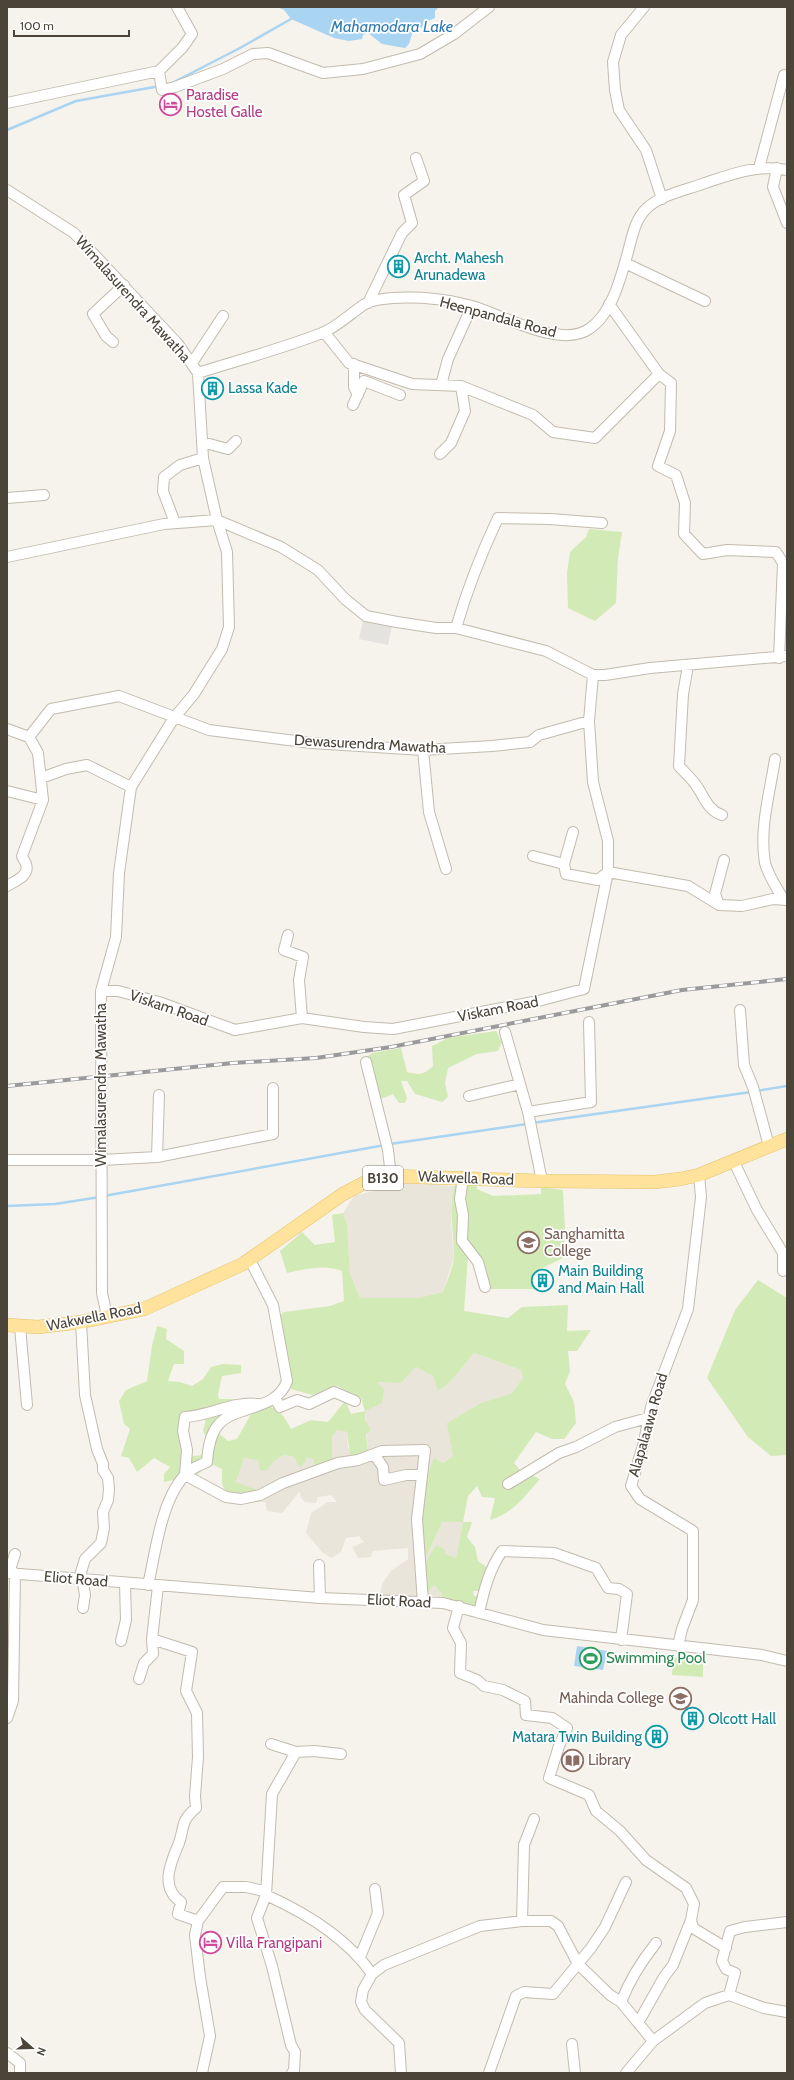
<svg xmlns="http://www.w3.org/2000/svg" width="794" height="2080" viewBox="0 0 794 2080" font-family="Cabin,sans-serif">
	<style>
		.residential { fill: #eae5da }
		.green { fill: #d2eab5; fill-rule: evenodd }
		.parking { fill: #e5e3e0 }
		.water { fill: #a9d4f2 }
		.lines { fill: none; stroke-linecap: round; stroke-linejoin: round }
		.stream { stroke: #a9d4f2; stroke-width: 2.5 }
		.minor-casing { stroke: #c2bbae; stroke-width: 12 }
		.major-casing { stroke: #e6c16a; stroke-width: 14 }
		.minor { stroke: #fff; stroke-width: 10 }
		.major { stroke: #ffe39c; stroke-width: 13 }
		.rail-casing { stroke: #9a9a9a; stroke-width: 4 }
		.rail { stroke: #fff; stroke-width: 2.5; stroke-dasharray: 8; stroke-linecap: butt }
		.labels { text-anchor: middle; stroke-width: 3.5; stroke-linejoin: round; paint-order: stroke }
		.shield { fill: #fff; stroke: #817c74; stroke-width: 1 }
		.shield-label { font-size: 14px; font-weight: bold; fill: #4b4439 }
		.hotel-label { font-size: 15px; fill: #b23c85; stroke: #fff; text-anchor: start }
		.culture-label { font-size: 15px; fill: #0d838f; stroke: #fff; text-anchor: start }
		.street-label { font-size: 15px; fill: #4b4439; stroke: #fff }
		.education-label { font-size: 15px; fill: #785e54; stroke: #fff; text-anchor: start }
		.leisure-label { font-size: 15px; fill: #27864d; stroke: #fff; text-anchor: start }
		.water-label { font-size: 16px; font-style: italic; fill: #2e7ab2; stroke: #fff }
	</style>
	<rect width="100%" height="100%" fill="#f6f3ec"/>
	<path class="residential" d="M 406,1182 L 454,1186 L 451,1200 L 451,1222 L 454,1257 L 443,1292 L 418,1298 L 360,1298 L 350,1273 L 347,1224 L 343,1213 L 354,1196 Z
		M 474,1353 L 521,1370 L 524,1378 L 512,1393 L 481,1403 L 448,1423 L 453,1456 L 443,1463 L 427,1555 L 442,1522 L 463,1522 L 456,1558 L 446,1554 L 436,1545 L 422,1568 L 427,1592 L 434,1585 L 442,1594 L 443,1603 L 380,1599 L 382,1584 L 391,1571 L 408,1559 L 408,1548 L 373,1551 L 371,1557 L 358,1558 L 352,1547 L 364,1542 L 359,1536 L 346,1538 L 341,1552 L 331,1558 L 322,1552 L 306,1533 L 311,1513 L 328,1502 L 337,1502 L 331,1495 L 318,1497 L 316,1503 L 305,1502 L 301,1498 L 300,1491 L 282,1513 L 267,1511 L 265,1502 L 247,1502 L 241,1499 L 256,1490 L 236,1482 L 244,1458 L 274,1461 L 284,1455 L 294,1457 L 298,1466 L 307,1458 L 313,1458 L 332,1465 L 332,1437 L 337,1430 L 347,1432 L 348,1448 L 368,1452 L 365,1411 L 377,1382 L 401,1383 L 416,1367 L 433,1376 L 438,1390 L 451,1381 Z"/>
	<path class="green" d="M 589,529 L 622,532 L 618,558 L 616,603 L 595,621 L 568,608 L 567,573 L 570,552 L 586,537 Z
		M 496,1031 L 502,1042 L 498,1051 L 477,1054 L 448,1068 L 445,1083 L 448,1097 L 442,1102 L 415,1094 L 407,1081 L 401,1081 L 407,1098 L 405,1103 L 399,1103 L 393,1094 L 381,1099 L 378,1097 L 367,1057 L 372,1053 L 401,1048 L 407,1072 C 419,1075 424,1075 433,1066 L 432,1046 L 448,1038 Z
		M 472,1179 L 476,1184 L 477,1189 L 493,1196 L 541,1194 L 541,1187 L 563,1190 L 565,1228 L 563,1258 L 534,1272 L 534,1289 L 480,1289 L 469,1243 L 464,1311 L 508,1318 L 522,1307 L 568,1305 L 567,1331 L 591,1330 L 577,1351 L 568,1351 L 570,1371 L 565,1384 L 574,1402 L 576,1423 L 564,1439 L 552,1439 L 536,1432 L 514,1463 L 520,1470 L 540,1479 C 526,1495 511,1515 490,1520 L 495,1498 L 482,1497 L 477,1486 L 468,1496 L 463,1522 L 472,1522 L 467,1537 L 475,1547 L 478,1561 L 488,1568 L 485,1585 L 479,1591 L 473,1591 L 474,1596 L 481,1597 L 478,1610 L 471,1617 L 461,1610 L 443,1603 L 442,1594 L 434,1585 L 427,1593 L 422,1568 L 436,1545 L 444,1549 L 446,1554 L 456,1558 L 463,1522 L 442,1522 L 427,1555 L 413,1558 L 429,1470 L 434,1458 L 443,1463 L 453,1456 L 447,1423 L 481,1403 L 512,1393 L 523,1378 L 521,1370 L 474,1353 L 451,1381 L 438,1391 L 433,1376 L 416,1367 L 401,1383 L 377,1382 L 384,1389 L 382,1403 L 365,1411 L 365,1420 L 371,1430 L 366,1434 L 368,1452 L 358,1460 L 350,1454 L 347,1432 L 337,1430 L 332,1437 L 332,1465 L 321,1470 L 315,1465 L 313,1458 L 307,1458 L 301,1467 L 298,1466 L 294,1457 L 284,1455 L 274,1461 L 266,1471 L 260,1470 L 258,1460 L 244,1458 L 236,1482 L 257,1490 L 241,1499 L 228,1496 L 222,1484 L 222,1469 L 207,1462 C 198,1483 184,1477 164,1482 L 164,1474 L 170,1467 L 154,1458 L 137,1472 L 129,1458 L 121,1456 L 130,1429 L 124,1424 L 119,1401 L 126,1390 L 147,1381 L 152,1346 L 157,1326 L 167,1329 L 166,1339 L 184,1351 L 184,1364 L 174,1364 L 168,1381 L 180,1382 L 192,1386 L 203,1379 L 211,1367 L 223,1364 L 241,1365 L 241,1373 L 222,1376 L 218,1394 L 219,1399 L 247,1399 L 252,1413 L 259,1405 C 277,1406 283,1413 291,1429 L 311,1420 L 328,1422 L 345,1401 L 351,1414 L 365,1411 L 361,1398 L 337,1386 L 312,1395 L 291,1389 L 287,1352 L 279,1316 L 284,1312 L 330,1306 L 344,1301 L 342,1271 C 324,1264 305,1269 287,1273 L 280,1251 L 302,1232 L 315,1245 L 335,1242 L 332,1215 L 343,1213 L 347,1224 L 350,1273 L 360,1298 L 418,1298 L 443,1292 C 447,1281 454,1266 454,1255 C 454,1231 448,1210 454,1186 ZM 237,1412 L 245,1417 L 251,1414 L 237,1439 L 228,1441 L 212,1428 ZM 186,1415 L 206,1420 L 203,1430 L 206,1438 L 211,1438 L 205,1455 L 193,1456 L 187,1450 Z
		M 758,1280 L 787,1298 L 787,1455 L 771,1456 L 748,1437 L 707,1378 L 735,1310 Z
		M 673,1657 L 703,1658 L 703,1677 L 672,1675 Z"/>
	<path class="parking" d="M 363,620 L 392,626 L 388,645 L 359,639 Z"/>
	<path class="water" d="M 277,7 L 439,7 L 435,11 L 435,18 L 428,21 L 426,28 L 414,27 L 409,44 L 405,48 L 382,44 L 368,33 L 363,35 L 362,39 L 349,41 L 334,38 L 291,19 L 284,10 Z
		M 577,1646 L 607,1651 L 603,1670 L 574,1666 Z"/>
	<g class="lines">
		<path class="stream" d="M 172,83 L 240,48 L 291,19
			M 7,130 L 76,101 L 160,86
			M 756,1091 L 787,1086
			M 532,1123 L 751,1092
			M 390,1144 L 527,1124
			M 104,1196 L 385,1145
			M 7,1206 L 55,1204 L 100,1197"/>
		<defs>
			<path id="minor" d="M 644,7 L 621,35 L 613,62 L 615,90 L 619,110 L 646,150 L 662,199
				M 159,71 L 162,90 L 175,87 L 223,69 L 253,54 L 268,53 L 323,73 L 363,69 L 420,54 L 454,34 L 489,7
				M 159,71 L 183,47 L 192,34 L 177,7
				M 7,103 L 159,71
				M 759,168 L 784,75
				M 777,168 L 773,187 L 787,223
				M 7,190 L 74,233 L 178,344 L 198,373 L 203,458 L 217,520 L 227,552 L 229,627 L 222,649 L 194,694 L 174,718 L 131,787 L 119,873 L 116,937 L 101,991 L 102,1293 L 107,1316
				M 625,263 L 705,301
				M 368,303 L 402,233 L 412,223 L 404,195 L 424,181 L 416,158
				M 609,304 L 659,374 L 671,383 L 670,431 L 658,466 L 676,475 L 685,503 L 684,534 L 703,554 L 727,550 L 776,552 L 783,563 L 779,658
				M 324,332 L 349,363 L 412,384 L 461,386 L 533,415 L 553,432 L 595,438 L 659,374
				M 113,342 L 106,336 L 93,314 L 124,285
				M 192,363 L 223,316
				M 354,364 L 354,387 L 358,395
				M 198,373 C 239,360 281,349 322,333 C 337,327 351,313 365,304 C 379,296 418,297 435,299 C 447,300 460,303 472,306 C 503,315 560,349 589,329 C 612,314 621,277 628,252 C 632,237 635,219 647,208 C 662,194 687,190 705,183 C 732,174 758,164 787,170
				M 441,385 L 448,359 L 472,306
				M 353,405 L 364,381 L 400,395
				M 202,442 L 228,449 L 236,441
				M 440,454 L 451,443 L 465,411 L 461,386
				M 7,498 L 44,495
				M 175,523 L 163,491 L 164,477 L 180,465 L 203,458
				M 7,557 L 164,524 L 217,520 L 281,547 L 318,570 L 345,599 L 366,616 L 397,622 L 436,628 L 456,628 L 546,651 L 593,675 L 605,675 L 650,668 L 787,656
				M 456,628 C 467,590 481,554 498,518 L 550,519 L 602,523
				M 688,666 L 683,694 L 679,766 C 684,772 691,778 696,785 C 704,796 707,810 722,815
				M 7,729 L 29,737
				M 423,750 L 429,812 L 446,869
				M 775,759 C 770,792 759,829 765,863 C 768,875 777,888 783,899
				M 41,778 L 66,769 L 87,765 L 131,787
				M 7,791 L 43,800
				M 573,832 L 564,864 L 566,874 L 598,880 L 608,872 L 688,886 L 719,905 L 742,906 L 773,899 L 787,900
				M 533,856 L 564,864
				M 7,886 C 15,881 30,876 26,864 C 25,861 23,859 22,856 L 43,800 L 38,753 L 29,737 L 51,709 L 119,696 L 209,730 L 312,743 L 423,750 L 492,746 L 530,742 L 539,735 L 589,721
				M 719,905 L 715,894 L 724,860
				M 288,935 L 284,950 L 303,957 L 299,980 L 302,1018
				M 101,991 L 118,991 L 159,1002 L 235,1030 L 302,1018 L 364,1027 L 393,1029 L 538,1001 L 584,989 L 608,872 L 608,841 L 593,782 L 589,721 L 593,675
				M 740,1010 L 744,1065 L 753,1087 L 769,1146
				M 505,1032 L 528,1112
				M 366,1062 L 388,1150 L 391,1176
				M 469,1096 L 520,1084
				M 157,1157 L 159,1095
				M 7,1160 L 102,1160 L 157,1157 L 273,1134 L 273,1088
				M 734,1162 L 757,1210 L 783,1253 L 783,1271
				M 463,1177 L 460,1199 L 463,1215 L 462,1241 L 478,1262 L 485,1287
				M 542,1181 L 528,1112 L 591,1102 L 589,1022
				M 81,1322 L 85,1395 L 97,1449 L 103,1464 L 103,1470 L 108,1478 L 109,1489 L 108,1500 L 103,1512 L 104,1528 L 101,1543 L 85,1559 L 81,1572 L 85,1595 L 83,1608
				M 20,1327 L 27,1405
				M 275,1398 L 280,1407 L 297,1400 L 309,1404 L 334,1392 L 355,1401
				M 258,1404 C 232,1401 210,1416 185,1417 L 183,1431 L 187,1450 L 185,1475 L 226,1497 L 241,1499 L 260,1495 L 283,1483 L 338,1463 L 358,1460 L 374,1454
				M 422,1475 L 406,1475 L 384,1480 L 383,1467 L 374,1454 L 382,1451 L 425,1450 L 417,1519 L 423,1602
				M 508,1484 L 559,1453 L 576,1447 L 615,1427 L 648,1418
				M 319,1565 L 320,1598
				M 7,1573 L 320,1598 L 443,1603 L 543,1630 L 762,1655 L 787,1661
				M 9,1573 L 15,1554
				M 148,1585 C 156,1551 161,1497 188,1472 C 193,1467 201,1465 207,1462 C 208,1448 210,1434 219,1424 C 236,1405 277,1411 287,1381 L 273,1305 L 250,1260
				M 158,1586 L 152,1639 L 192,1652 L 186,1691 L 197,1713 L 198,1757 L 195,1796 L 196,1808 C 180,1822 185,1825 179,1843 C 171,1862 159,1887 181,1902 L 178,1914 L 198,1921
				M 459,1606 L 453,1628 L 461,1643 L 460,1673 L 477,1680 L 484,1686 L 503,1690 L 525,1701 L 526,1715 L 552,1718 L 567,1728 L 559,1746 L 549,1778 L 589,1795 L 596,1811 L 620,1831 L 646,1860 L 686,1888 L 694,1904 L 691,1920 L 673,1965 L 664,1977 L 638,2023
				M 479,1613 C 484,1590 489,1570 502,1551 L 554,1553 L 596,1568 L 608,1588 L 619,1589 L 627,1594 L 621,1640
				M 121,1641 L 126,1620 L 125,1583
				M 678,1646 L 682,1629 L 693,1600 L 693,1531 L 640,1499 L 631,1486 L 644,1442 L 651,1407 L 688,1309 L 701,1197 L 699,1175
				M 139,1679 L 144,1663 L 153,1654 L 152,1639
				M 7,1718 L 13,1701 L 15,1573
				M 271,1744 L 296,1752 L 314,1751 L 341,1754
				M 691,1920 L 693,1928 L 726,1948
				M 522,1921 L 524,1845 L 534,1819
				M 360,1957 L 378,1913 L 375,1889
				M 729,1995 L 735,1973 L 726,1969 L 722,1961 L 730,1931 L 745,1927 L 787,1922
				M 729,1995 L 764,2008 L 787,2012
				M 621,2002 C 630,1979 641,1962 656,1943
				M 572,2044 L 575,2073
				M 7,2053 L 20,2063 L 20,2073
				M 202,2073 L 210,2036 L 200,1977 L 195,1935 L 198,1921 L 223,1887 L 246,1887 L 264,1891 L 266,1895 C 306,1913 347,1938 372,1974
				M 292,2073 L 294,2071 L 295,2052 L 291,2045 L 272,1966 L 257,1918 L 266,1895 L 272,1794 L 296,1752
				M 401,2073 L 399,2043 L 365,2010 L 361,2002 L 363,1990 L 372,1974 L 384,1965 L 480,1926 L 522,1921 L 551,1921 L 558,1926 L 578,1964 L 610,1995 L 621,2002 L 653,2041
				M 489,2073 L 516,1996 L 524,1992 L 553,1994 L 591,1948 L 605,1927 L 626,1882
				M 626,2073 L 653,2041 L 705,2003 L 729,1995"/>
			<path id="major" d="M 7,1325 L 38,1327 L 81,1322 L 144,1309 L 243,1264 L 343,1194 L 364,1183 L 391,1176 L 542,1181 L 655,1182 L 680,1179 L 699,1175 L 787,1139"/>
		</defs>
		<use href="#minor" class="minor-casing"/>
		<use href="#major" class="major-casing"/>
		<use href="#minor" class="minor"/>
		<use href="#major" class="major"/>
		<defs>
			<path id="rail" d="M 7,1086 L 233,1063 L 316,1058 L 391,1047 L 682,990 L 787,979"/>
		</defs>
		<use href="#rail" class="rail-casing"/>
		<use href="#rail" class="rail"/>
	</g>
	<defs>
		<symbol id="hotel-ring" viewBox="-11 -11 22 22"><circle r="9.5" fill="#fff" stroke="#d1479c" stroke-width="1.5"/><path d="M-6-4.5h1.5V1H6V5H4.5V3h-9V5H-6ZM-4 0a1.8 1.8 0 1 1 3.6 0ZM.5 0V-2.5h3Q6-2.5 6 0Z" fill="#d1479c"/></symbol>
		<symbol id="building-ring" viewBox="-11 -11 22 22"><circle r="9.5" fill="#fff" stroke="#0f9aa8" stroke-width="1.5"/><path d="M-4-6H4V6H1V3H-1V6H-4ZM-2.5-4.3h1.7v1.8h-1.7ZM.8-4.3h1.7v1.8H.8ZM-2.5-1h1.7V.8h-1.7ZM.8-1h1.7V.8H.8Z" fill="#0f9aa8"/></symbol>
		<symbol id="school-ring" viewBox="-11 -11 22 22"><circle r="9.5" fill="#fff" stroke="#8d6e63" stroke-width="1.5"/><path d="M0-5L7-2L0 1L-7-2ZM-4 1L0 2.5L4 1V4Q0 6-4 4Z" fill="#8d6e63"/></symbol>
		<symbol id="stadium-ring" viewBox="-11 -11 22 22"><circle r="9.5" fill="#fff" stroke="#2e9e5b" stroke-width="1.5"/><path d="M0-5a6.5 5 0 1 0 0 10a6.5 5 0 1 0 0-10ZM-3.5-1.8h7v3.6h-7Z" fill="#2e9e5b"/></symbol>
		<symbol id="library-ring" viewBox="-11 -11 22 22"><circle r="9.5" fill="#fff" stroke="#8d6e63" stroke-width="1.5"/><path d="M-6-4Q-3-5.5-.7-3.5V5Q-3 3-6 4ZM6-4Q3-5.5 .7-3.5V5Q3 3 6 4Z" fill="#8d6e63"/></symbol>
	</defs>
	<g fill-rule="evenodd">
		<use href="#hotel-ring" x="158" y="92" width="25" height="25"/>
		<use href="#building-ring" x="386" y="254" width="25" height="25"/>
		<use href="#building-ring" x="200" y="376" width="25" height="25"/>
		<use href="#school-ring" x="516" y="1230" width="25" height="25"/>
		<use href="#building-ring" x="530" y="1268" width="25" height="25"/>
		<use href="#stadium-ring" x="578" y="1646" width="25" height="25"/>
		<use href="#school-ring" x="668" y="1686" width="25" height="25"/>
		<use href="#building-ring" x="680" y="1706" width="25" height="25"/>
		<use href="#building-ring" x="644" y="1724" width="25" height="25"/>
		<use href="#library-ring" x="560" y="1748" width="25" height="25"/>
		<use href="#hotel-ring" x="198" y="1930" width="25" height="25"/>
	</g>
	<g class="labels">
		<rect class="shield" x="363" y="1166" width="40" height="24" rx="3"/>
		<g class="shield-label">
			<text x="383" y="1183">B130</text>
		</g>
		<g class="hotel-label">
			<text x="186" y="100">Paradise<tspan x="186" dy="17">Hostel Galle</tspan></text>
			<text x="226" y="1948">Villa Frangipani</text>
		</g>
		<g class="culture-label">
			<text x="414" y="263">Archt. Mahesh<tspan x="414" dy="17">Arunadewa</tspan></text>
			<text x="228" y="393">Lassa Kade</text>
			<text x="558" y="1276">Main Building<tspan x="558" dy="17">and Main Hall</tspan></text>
			<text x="708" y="1724">Olcott Hall</text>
			<text x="642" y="1742" text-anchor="end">Matara Twin Building</text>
		</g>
		<g class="street-label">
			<text transform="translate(133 299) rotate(48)" y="5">Wimalasurendra Mawatha</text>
			<text transform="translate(498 317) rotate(15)" y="5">Heenpandala Road</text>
			<text transform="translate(370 744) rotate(3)" y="5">Dewasurendra Mawatha</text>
			<text transform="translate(169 1008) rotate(19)" y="5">Viskam Road</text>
			<text transform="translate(498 1009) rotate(-11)" y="5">Viskam Road</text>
			<text transform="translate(101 1085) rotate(-90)" y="5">Wimalasurendra Mawatha</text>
			<text transform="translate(466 1178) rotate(2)" y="5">Wakwella Road</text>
			<text transform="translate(94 1317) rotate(-11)" y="5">Wakwella Road</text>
			<text transform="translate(648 1425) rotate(-74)" y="5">Alapalaawa Road</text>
			<text transform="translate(76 1579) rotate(5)" y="5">Eliot Road</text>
			<text transform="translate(399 1601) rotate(3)" y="5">Eliot Road</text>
		</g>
		<g class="education-label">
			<text x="544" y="1239">Sanghamitta<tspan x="544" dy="17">College</tspan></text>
			<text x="664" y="1703" text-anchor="end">Mahinda College</text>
			<text x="588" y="1765">Library</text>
		</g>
		<g class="leisure-label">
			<text x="606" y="1663">Swimming Pool</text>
		</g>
		<g class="water-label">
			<text x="392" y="32">Mahamodara Lake</text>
		</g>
	</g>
	<rect width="794" height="2080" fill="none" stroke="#4b4439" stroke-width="16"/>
	<g transform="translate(32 2048) rotate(110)" stroke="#ffffff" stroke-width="3" paint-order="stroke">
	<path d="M0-3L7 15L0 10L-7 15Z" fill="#4b4439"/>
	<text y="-6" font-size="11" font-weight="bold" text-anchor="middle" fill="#4b4439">N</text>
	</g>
	<path d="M14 30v6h115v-6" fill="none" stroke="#4b4439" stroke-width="2"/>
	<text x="20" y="30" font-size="12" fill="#4b4439" stroke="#ffffff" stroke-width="3" paint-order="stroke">100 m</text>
</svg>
